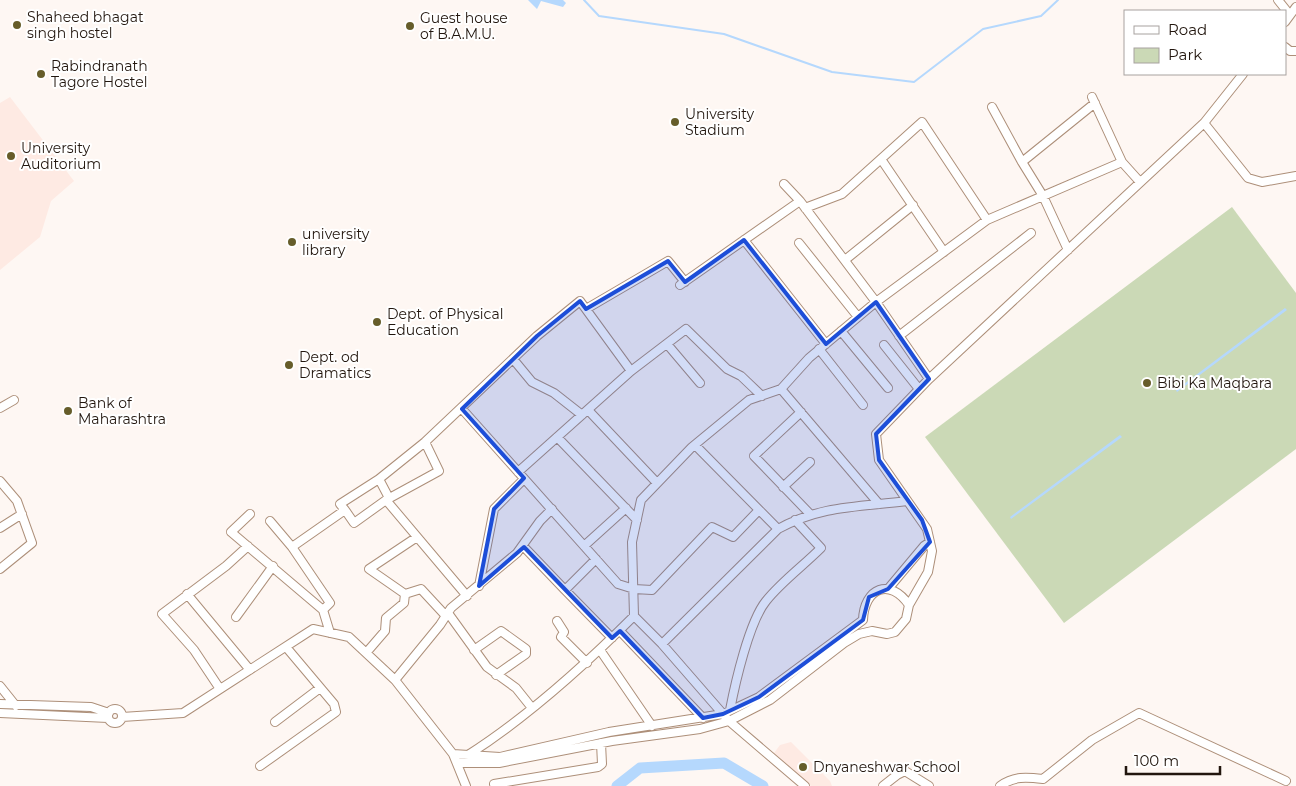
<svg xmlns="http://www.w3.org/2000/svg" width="1296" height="786" viewBox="0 0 1296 786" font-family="Montserrat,sans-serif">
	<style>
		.education { fill: #feeae3 }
		.green { fill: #cbd9b6 }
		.water { fill: #b5d8fd }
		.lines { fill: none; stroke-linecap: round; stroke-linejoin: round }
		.stream { stroke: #b5d8fd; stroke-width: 2 }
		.river { stroke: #b5d8fd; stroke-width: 11 }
		.minor-casing { stroke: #ad8f79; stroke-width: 10 }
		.minor { stroke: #fff; stroke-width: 8 }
		.marked { fill: #1d4ed8; fill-opacity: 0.2; stroke: #1d4ed8; stroke-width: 4; stroke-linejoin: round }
		.poi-dot { fill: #665d2a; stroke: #fff; stroke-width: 2 }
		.labels { text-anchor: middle; stroke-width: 4; stroke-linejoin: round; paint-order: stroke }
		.poi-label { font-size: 14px; fill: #22160e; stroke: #fff; text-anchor: start }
	</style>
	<rect width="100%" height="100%" fill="#fef7f3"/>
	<path class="education" d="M 10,97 L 74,181 L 51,201 L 40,237 L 0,270 L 0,103 Z
		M 791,742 L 830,781 L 832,786 L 811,786 L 774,753 L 780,745 Z"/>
	<path class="green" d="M 1232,207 L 1296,293 L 1296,449 L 1064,623 L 925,437 Z"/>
	<path class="water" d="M 528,0 L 563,0 L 566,3 L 563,7 L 541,1 L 537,9 Z
		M 1285,308 L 1287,310 L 1177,392 L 1176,390 Z
		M 1120,435 L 1122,437 L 1011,519 L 1010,517 Z"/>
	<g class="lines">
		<path class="stream" d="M 584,0 L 599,16 L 724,34 L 832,72 L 914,82 L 983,29 L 1041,16 L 1058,0"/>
		<path class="river" d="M 617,786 L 640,768 L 724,763 L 763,786"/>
		<defs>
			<path id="minor" d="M 1278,0 L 1290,15
				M 1285,22 L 1296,7
				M 1285,47 L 1290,51 L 1296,51
				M 1092,97 L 1122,162
				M 992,107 L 1022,162 L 1043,196 L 1068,250
				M 1204,123 L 1248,178 L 1262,182 L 1296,176
				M 881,159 L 944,252
				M 1022,162 L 1095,103
				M 784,184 L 800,201 L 876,302 L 929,379
				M 805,208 L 842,194 L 922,122 L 987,220
				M 744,240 L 826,344
				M 799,243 L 858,317
				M 845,260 L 913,205
				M 680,285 L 800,201
				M 586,309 L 668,261 L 685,282
				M 841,331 L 888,388
				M 899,336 L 1031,233
				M 667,344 L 700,383
				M 884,345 L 919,389
				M 819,349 L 863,405
				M 513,359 L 532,382 L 554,393 L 582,415
				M 781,389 L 879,504
				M 0,408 L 14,400
				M 462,409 L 618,584 L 634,589 L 652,590 L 712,527 L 733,537 L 759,510
				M 588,410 L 657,483
				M 801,412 L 754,456 L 810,514
				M 557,437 L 637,520
				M 695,445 L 778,529
				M 518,472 L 631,371 L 686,329 L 727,369 L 741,376 L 762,396
				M 379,479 L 425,442 L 537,336 L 580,301 L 631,371
				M 0,481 L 17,501 L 32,543 L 0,569
				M 783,487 L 810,462
				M 386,500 L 467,596
				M 345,510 L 340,504 L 379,479 L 389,498
				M 250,514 L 231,532 L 323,610
				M 270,521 L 292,547
				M 0,528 L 22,514
				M 523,546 L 565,590
				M 584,546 L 626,508
				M 596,559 L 565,590 L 612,638
				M 479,586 L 494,509 L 524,479
				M 888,589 L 924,546 L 930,542
				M 187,594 L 250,670
				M 405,594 L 369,569 L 417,537
				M 448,613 L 487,667 L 516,688 L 532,708
				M 634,616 L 662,644 L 729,721 L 805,786
				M 236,617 L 273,566
				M 557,621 L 564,632 L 561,637 L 587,663
				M 620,631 L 703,718
				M 330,633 L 323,610 L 330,603 L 292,547 L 345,510 L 354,523 L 386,500 L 439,471 L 425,442
				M 662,644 L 778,529 C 821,505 860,507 907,501
				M 474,650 L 501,631 L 526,649 L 526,654 L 496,675
				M 600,650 L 652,726
				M 366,653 L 385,631 L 386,618 L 404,603 L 405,594 L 421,589 L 446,616
				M 395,680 L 440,625 L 451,608 L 517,553 L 540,521 L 552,509
				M 0,686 L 16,706
				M 220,689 L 194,650 L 162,614 L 226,566 L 248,546
				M 0,704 L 91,707 L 109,713
				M108 716a7 7 0 1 1 14 0a7 7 0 1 1-14 0Z
				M 730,710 C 735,684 749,622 766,601 C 781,582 803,566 821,548 L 795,520
				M 0,713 L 108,718
				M 122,717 L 183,713 L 313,629 L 349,637 L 395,680 L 453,754 L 466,786
				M 275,722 L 320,688
				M 453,754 L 500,757 L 609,732 L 723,714 L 759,697 L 863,620 C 864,588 890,577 909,605
				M 468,755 C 529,716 583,667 634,616 L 632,542 L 641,500 L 692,447 L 749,400 L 781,389 L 809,358 L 876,302 L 987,220 L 1122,162 L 1140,182
				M 457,763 L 499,763 L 612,741 L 700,729 L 729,721 L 770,700 L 844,643 L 859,634 L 872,631 L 887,634 L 895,632 L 906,619 L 909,605 L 928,572 L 932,551 L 927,529 L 879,460 L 876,434 L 929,379 L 1204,123 L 1243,74
				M 260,766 L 336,712 L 334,704 L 286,647
				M 494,784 L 598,767 L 602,764 L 601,743
				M 883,786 L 897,775 L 905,771 L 929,786
				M 1000,786 C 1014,776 1026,777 1043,779 L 1092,740 L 1139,713 L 1286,781"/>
		</defs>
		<use href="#minor" class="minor-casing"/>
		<use href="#minor" class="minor"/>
	</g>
	<path class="marked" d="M 744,240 L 826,344 L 876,302 L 929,379 L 876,434 L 879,460 L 922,520 L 930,542 L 888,589 L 869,597 L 863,620 L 759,697 L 723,714 L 703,718 L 620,631 L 612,638 L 524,547 L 479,586 L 494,509 L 524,478 L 462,409 L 537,336 L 580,301 L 586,309 L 668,261 L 685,282 Z"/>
	<g class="poi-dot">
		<circle cx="17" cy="25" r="5"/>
		<circle cx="410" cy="26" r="5"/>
		<circle cx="41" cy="74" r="5"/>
		<circle cx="675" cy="122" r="5"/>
		<circle cx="11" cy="156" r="5"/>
		<circle cx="292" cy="242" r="5"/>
		<circle cx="377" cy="322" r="5"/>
		<circle cx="289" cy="365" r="5"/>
		<circle cx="1147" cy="383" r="5"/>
		<circle cx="68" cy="411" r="5"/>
		<circle cx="803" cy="767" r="5"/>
	</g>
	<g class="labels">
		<g class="poi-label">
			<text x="27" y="22">Shaheed bhagat<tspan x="27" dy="16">singh hostel</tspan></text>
			<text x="420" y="23">Guest house<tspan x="420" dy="16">of B.A.M.U.</tspan></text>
			<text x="51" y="71">Rabindranath<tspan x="51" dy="16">Tagore Hostel</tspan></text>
			<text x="685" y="119">University<tspan x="685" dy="16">Stadium</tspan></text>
			<text x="21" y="153">University<tspan x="21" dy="16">Auditorium</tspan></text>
			<text x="302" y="239">university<tspan x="302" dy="16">library</tspan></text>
			<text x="387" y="319">Dept. of Physical<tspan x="387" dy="16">Education</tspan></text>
			<text x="299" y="362">Dept. od<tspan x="299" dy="16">Dramatics</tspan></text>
			<text x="1157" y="388">Bibi Ka Maqbara</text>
			<text x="78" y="408">Bank of<tspan x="78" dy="16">Maharashtra</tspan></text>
			<text x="813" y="772">Dnyaneshwar School</text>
		</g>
	</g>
	<rect x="1124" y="10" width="162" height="65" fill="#ffffff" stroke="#a7a29f"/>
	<rect x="1134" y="26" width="25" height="8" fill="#ffffff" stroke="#a7a29f"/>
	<text x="1168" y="35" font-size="15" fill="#22160e">Road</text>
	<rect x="1134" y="48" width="25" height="15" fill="#cbd9b6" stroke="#a7a29f"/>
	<text x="1168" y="60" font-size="15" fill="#22160e">Park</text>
	<path d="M1126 766v8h94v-8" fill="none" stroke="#22160e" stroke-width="2.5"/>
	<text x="1134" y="766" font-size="15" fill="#22160e" stroke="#ffffff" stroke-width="4" paint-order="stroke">100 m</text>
</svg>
